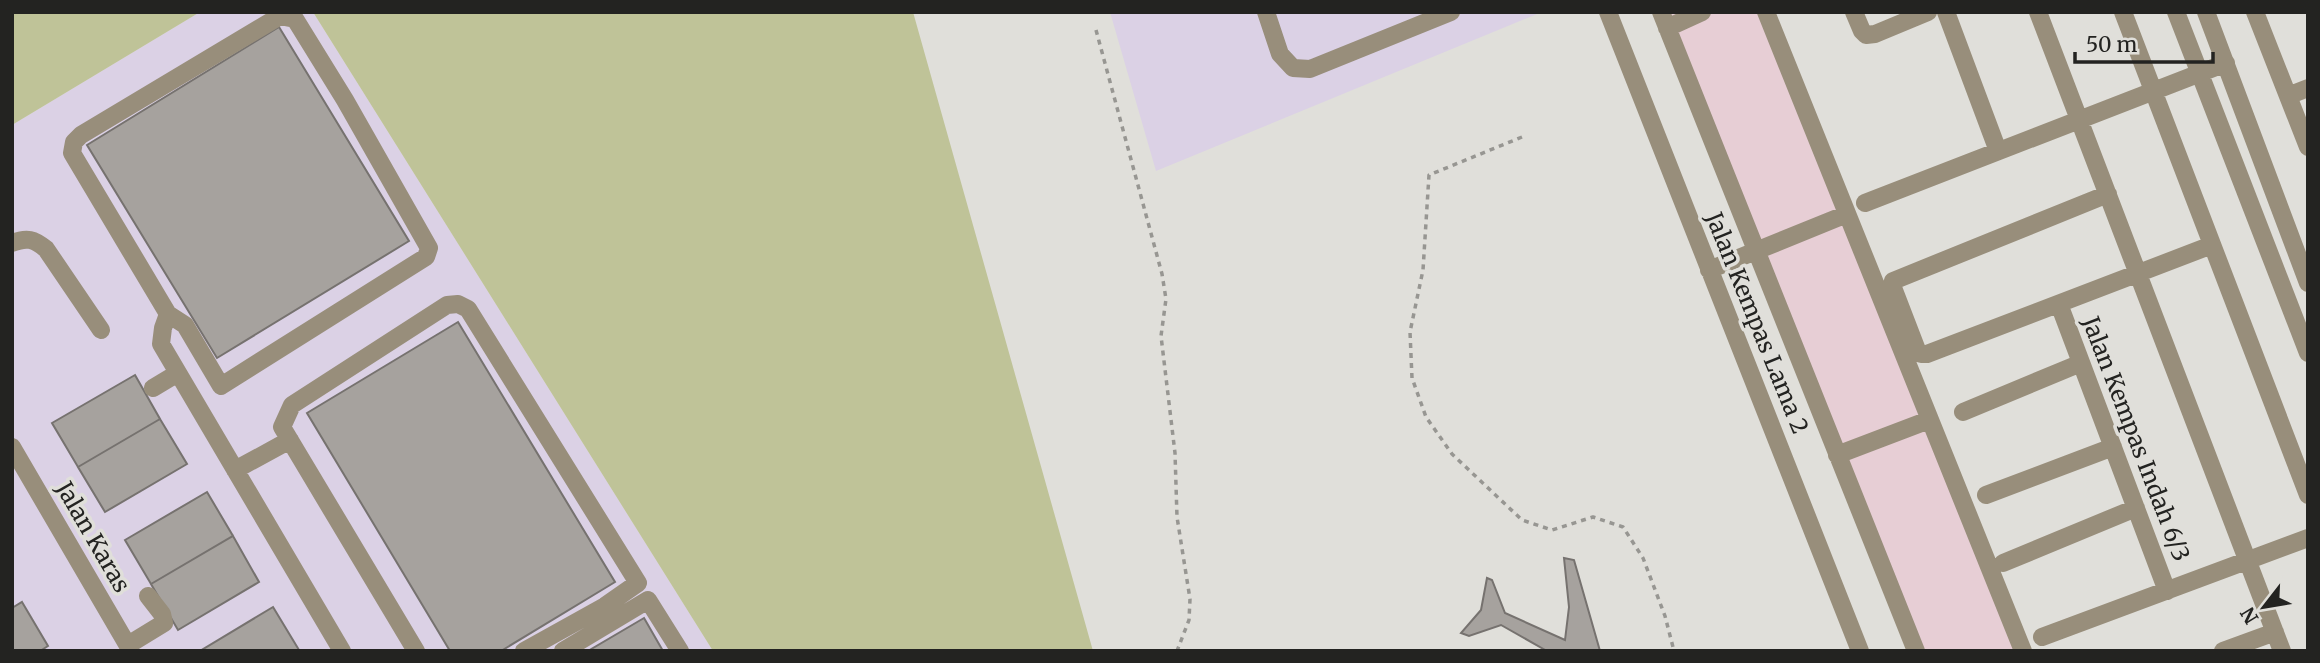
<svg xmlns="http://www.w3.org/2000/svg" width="2320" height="663" viewBox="0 0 2320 663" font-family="Merriweather,serif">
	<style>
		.commercial { fill: #e7ced5 }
		.industrial { fill: #dbd1e5 }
		.green { fill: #bfc398 }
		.building { fill: #a6a29e; stroke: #76726f; stroke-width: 2 }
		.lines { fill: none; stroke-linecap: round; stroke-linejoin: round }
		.path { stroke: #979692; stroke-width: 3.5; stroke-dasharray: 5 5; stroke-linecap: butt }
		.minor { stroke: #988e7b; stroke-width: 18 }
		.labels { text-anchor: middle; stroke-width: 7; stroke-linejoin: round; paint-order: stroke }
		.street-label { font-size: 23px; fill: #232321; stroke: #e0dfda }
	</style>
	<rect width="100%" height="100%" fill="#e0dfda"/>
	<path class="commercial" d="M 1653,12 L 1771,12 L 2027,651 L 1910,651 Z"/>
	<path class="industrial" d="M 200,12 L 313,12 L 713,651 L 12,651 L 12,125 Z
		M 1110,12 L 1542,12 L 1156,171 Z"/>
	<path class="green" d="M 12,12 L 200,12 L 12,125 Z
		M 313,12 L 913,12 L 1093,651 L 713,651 Z"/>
	<path class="building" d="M 279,27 L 409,241 L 217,358 L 87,145 Z
		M 458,322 L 615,582 L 501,651 L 450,651 L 307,413 Z
		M 135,375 L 160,419 L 78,467 L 52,423 Z
		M 160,419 L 187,464 L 105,512 L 78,467 Z
		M 207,492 L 233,536 L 151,584 L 125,540 Z
		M 233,536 L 259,582 L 178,630 L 151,584 Z
		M 1564,558 L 1574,560 L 1600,651 L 1547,651 L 1501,625 L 1469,636 L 1461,633 L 1481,610 L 1487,578 L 1492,580 L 1505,613 L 1565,640 L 1569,607 Z
		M 22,602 L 48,646 L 40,651 L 12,651 L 12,608 Z
		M 273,607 L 299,650 L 200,651 Z
		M 644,618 L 663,651 L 588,651 Z"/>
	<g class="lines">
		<path class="path" d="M 1096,30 L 1162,274 L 1166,299 L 1161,336 L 1175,453 L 1177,517 L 1190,599 L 1189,620 L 1177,651
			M 1522,137 L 1429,175 L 1423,270 L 1410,332 L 1412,378 L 1426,417 L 1452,454 L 1522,520 L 1552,530 L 1593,517 L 1623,527 L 1643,558 L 1665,616 L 1674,651"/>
		<path class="minor" d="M 1266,12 L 1280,54 L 1293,68 L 1310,69 L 1451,12
			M 1608,12 L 1860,651
			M 1661,12 L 1916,651
			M 1766,12 L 2023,651
			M 1854,12 L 1862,31 L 1866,35 L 1875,34 L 1928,12
			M 1946,12 L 1998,151
			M 2038,12 L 2282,651
			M 2123,12 L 2308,495
			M 2176,12 L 2308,353
			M 2206,12 L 2308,283
			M 2255,12 L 2308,147
			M 1667,28 L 1702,12
			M 2288,96 L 2308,88
			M 2108,194 L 1893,281 L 1892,285 L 1917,350 L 1921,354 L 1927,354 L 2212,245
			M 1865,203 L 2226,63
			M 12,243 C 27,237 34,239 46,249 L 101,330
			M 1709,270 L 1847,214
			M 2059,304 L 2167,591
			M 168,314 L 185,325 L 221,386 L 426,257 L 429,248 L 345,100 L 295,19 L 280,16 L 81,135 L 74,142 L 72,153 L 168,314 L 163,328 L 161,344 L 342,651
			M 153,388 L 178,373
			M 1963,412 L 2081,363
			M 12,447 L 131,651
			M 1837,455 L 1929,420
			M 235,470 L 290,440
			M 1986,495 L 2113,447
			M 2003,563 L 2136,508
			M 2042,637 L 2308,538
			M 128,645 L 164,623 L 162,614 L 148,596
			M 416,651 L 282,427 L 292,405 L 447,305 L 458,304 L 468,309 L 638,583 L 605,606 L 524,651
			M 563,651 L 648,600 L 680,651
			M 2223,651 L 2275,632"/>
	</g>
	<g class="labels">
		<g class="street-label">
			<text transform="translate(1757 323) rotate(68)" y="8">Jalan Kempas Lama 2</text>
			<text transform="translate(2136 439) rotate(69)" y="8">Jalan Kempas Indah 6/3</text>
			<text transform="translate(93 537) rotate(60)" y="8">Jalan Karas</text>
		</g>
	</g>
	<rect width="2320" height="663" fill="none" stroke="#232321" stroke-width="28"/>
	<g transform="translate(2264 607) rotate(239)" stroke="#e0dfda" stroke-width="5" paint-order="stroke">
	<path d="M0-5L12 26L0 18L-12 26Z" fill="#232321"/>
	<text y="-10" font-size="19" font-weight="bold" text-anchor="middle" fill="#232321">N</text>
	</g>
	<path d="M2075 52v10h138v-10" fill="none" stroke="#232321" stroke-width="3.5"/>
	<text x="2086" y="52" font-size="21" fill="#232321" stroke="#e0dfda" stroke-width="5" paint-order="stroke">50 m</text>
</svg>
